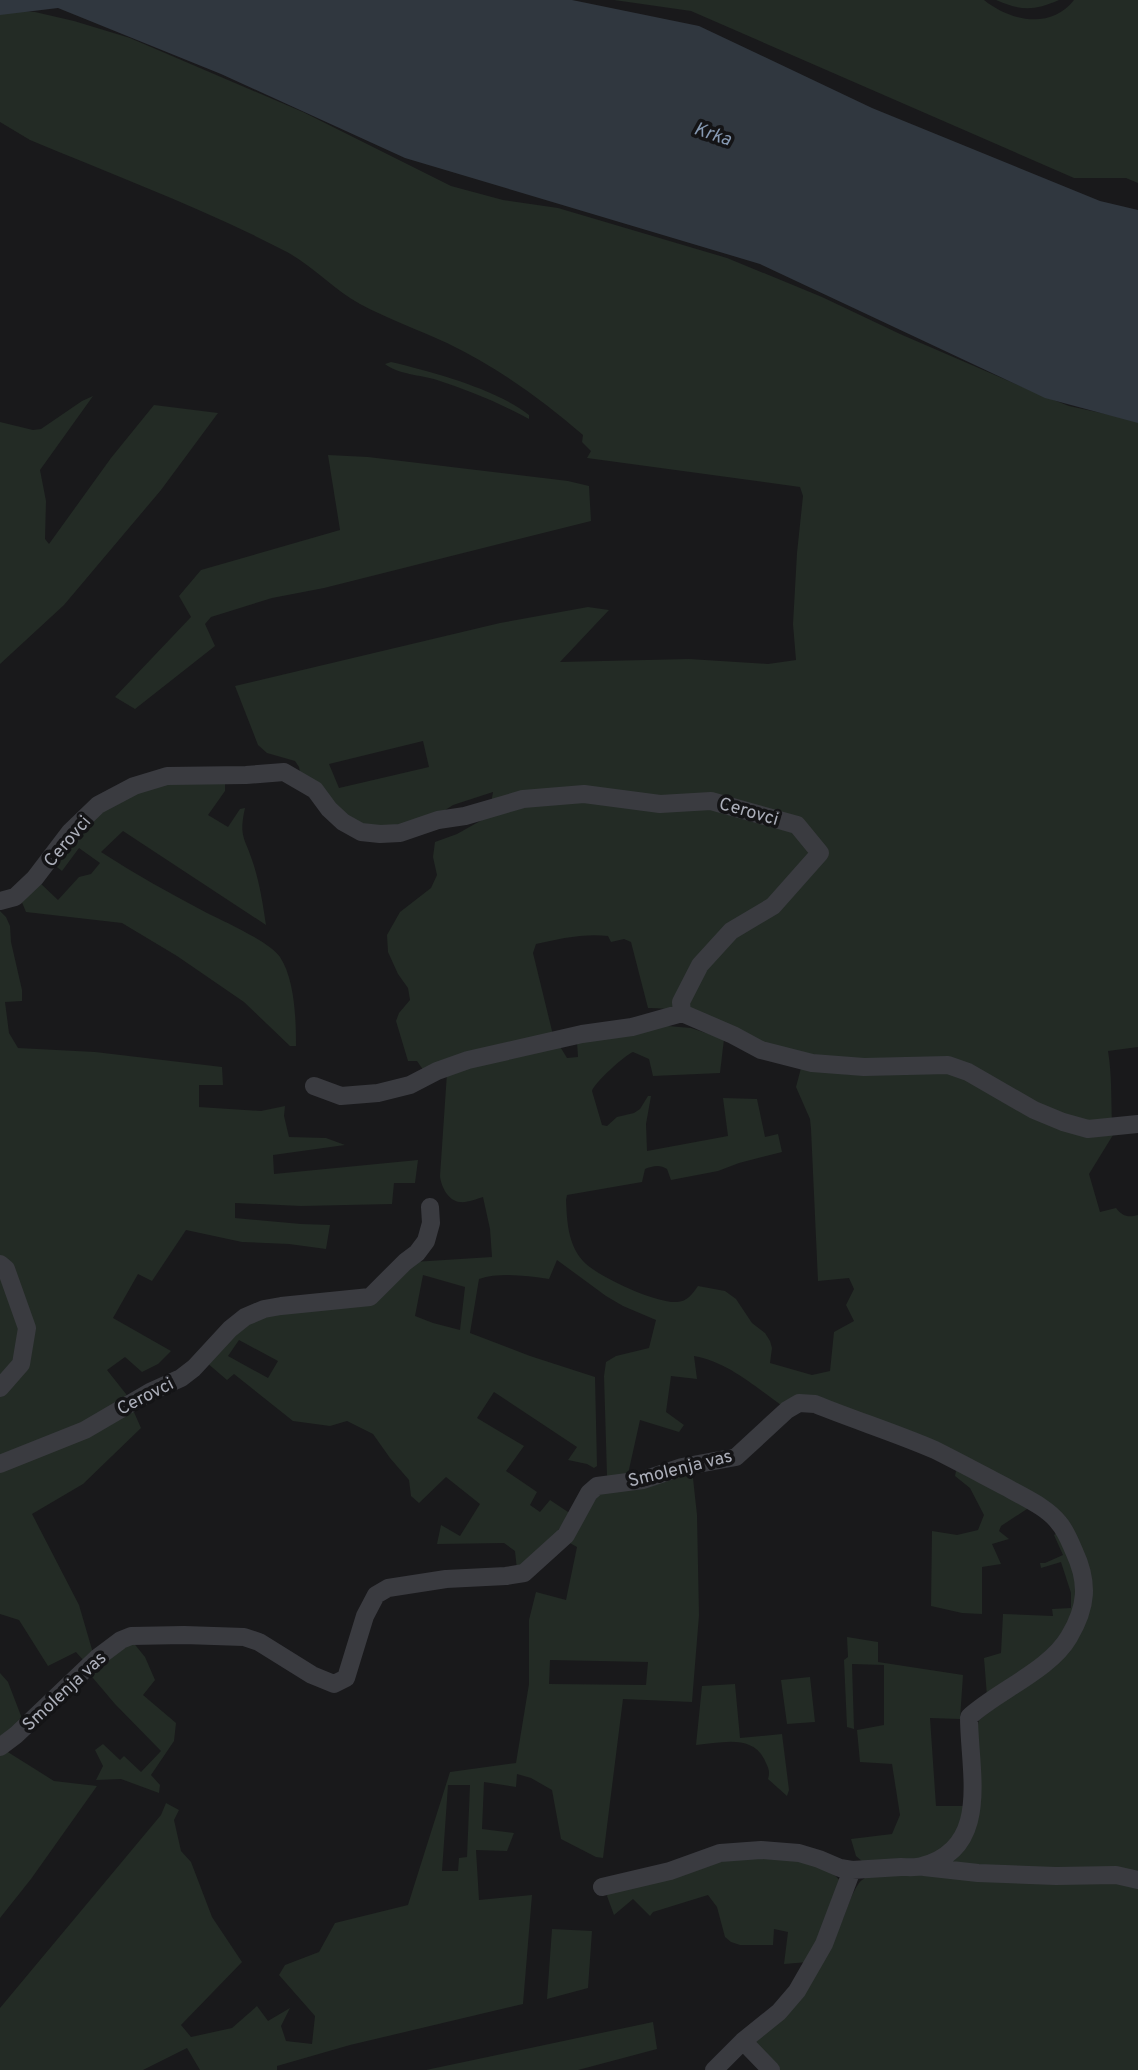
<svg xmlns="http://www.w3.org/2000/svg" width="1138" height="2070" viewBox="0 0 1138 2070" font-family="Overpass,sans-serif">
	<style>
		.green { fill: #232b25; fill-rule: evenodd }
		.water { fill: #30373f }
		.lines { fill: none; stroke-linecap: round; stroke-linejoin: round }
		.minor { stroke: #3a3b40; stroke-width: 18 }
		.labels { text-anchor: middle; stroke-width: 7; stroke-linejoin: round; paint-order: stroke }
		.street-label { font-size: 18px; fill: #acafba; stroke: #141416 }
		.water-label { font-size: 19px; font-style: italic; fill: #8699b2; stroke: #141416 }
	</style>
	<rect width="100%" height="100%" fill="#19191b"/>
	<path class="green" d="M 614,0 L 984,0 C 1010,21 1051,30 1074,0 L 1138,0 L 1138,183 L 1126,178 L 1074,178 L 691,11 Z
		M 996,0 L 1059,0 C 1034,11 1021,11 996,0 Z
		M 0,9 L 35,12 L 74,21 L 130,38 L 303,112 L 451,186 L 503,200 L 558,208 L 727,258 L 822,297 L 900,334 L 1046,397 L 1069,406 L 1138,421 L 1138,1047 L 1108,1051 C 1112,1075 1111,1099 1112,1123 C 1104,1123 1094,1125 1085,1124 C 1036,1116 1002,1076 955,1063 C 923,1055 886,1062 853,1062 C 831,1062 801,1054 779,1049 C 733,1037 698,1007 648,1008 L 631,942 L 624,939 L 611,942 L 608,936 C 585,933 558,939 536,944 L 533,953 L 553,1035 L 567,1058 L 578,1057 L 577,1042 L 656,1025 L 691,1028 L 724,1039 L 720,1073 L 653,1076 L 649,1059 L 633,1052 C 625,1055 594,1083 592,1091 L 602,1125 L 607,1126 L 617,1117 L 634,1113 L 640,1109 L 648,1096 L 651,1096 L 646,1124 L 647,1151 L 728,1136 L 723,1098 L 757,1099 L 765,1137 L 778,1134 L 782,1152 L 739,1163 L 718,1171 L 671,1180 L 667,1169 C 660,1164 652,1166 645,1169 L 642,1182 L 567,1195 L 566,1200 C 567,1222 568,1244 583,1261 C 596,1276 657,1304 677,1302 C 687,1302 693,1293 698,1286 L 725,1291 L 736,1299 L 752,1323 L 765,1333 L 770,1341 L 772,1348 L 770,1363 L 812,1375 L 830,1371 L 834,1332 L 854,1321 L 846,1305 L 854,1289 L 849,1278 L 818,1281 L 811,1129 L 810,1119 L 796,1087 L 801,1068 L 852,1075 L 918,1070 L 952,1072 L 983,1086 L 1040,1119 L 1060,1127 L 1084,1135 L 1113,1135 L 1089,1174 L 1100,1212 L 1116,1208 C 1122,1216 1128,1218 1138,1215 L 1138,2070 L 771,2070 L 754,2046 L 755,2037 C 770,2025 787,2013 798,1997 C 802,1991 805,1984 809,1978 C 819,1962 830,1945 839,1928 C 845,1916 853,1887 862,1880 C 870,1874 878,1874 887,1873 C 930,1867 948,1876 972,1831 C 990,1797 968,1755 979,1720 C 1010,1695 1059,1668 1078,1632 C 1088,1612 1090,1590 1085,1570 C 1081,1551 1074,1531 1060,1517 C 1046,1503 1029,1495 1011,1485 C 983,1470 955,1455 925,1443 C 913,1438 901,1436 889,1432 C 859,1421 831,1403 800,1397 L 782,1408 L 781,1405 C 754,1386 728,1362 694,1356 L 697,1379 L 671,1376 L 666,1412 L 684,1425 L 679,1432 L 640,1420 L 628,1474 L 623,1479 L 607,1476 L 604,1376 L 606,1362 L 616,1356 L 649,1348 L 656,1320 L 623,1306 L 606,1296 L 557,1260 L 549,1279 C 526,1276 501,1272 479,1279 L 470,1333 L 530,1356 L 595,1377 L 597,1466 L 594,1468 L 587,1464 L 568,1460 L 577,1447 L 494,1392 L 477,1418 L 524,1446 L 506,1471 L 537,1492 L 530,1505 L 540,1512 L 550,1500 L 571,1514 L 546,1546 L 517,1570 L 515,1551 L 504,1543 L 437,1544 L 441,1525 L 460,1536 L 480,1504 L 446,1477 L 419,1503 L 411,1496 L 409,1480 L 390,1458 L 373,1434 L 347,1421 L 330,1426 L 293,1421 L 234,1374 L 227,1380 L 206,1362 L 223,1341 L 236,1328 L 261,1312 L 274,1310 L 309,1308 L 326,1304 L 375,1299 L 400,1271 L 413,1262 L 492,1257 L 490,1229 L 483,1197 C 476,1199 467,1203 460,1202 C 448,1201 441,1186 440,1176 L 447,1073 L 441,1064 L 426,1074 L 417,1061 L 408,1061 L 396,1021 L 399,1013 L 410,1000 L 408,988 L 398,974 L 388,952 L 387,935 L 400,912 L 431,888 L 437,875 L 433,857 L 435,842 L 457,834 L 489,816 L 493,792 L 453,805 L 433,818 L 408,827 L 378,831 L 353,823 L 316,786 L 301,776 L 299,767 L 295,761 L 267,753 L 258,745 L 235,686 L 500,623 L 588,607 L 609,610 L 560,662 L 689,659 L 768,664 L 796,660 L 793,624 L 797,553 L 803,496 L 800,487 L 587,458 L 591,451 L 582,442 L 583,435 C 541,399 497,367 447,343 C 419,330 388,319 360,304 C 334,290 313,266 287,252 C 205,209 116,176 30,140 L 0,122 ZM 423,741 L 429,767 L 339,788 L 329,764 ZM 423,1275 L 465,1287 L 460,1330 L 433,1323 L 415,1316 ZM 239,1340 L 278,1361 L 268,1378 L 228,1356 Z
		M 391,362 C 433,372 496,389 529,415 L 529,419 C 500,403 468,390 437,380 C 421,375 397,374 385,364 Z
		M 93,396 L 40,470 L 46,501 L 45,539 L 49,544 L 111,458 L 154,405 L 218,413 L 161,490 L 64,605 L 0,664 L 0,422 L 33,430 L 41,429 L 82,401 Z
		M 328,455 L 368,457 L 568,481 L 589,486 L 591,521 L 324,588 L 272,598 L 211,617 L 205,624 L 215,646 L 135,709 L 115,697 L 191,617 L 179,596 L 201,570 L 340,530 Z
		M 225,782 L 225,791 L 208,815 L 228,827 L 240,809 L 245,808 C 238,839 246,838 254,866 C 260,885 263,905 266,925 L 123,831 L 101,852 C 135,874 171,894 207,913 C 225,922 270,942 280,957 C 295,980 296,1020 296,1046 L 290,1046 L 244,1002 L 177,956 L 122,923 L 26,912 L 21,900 L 39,882 L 58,900 L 79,877 L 91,874 L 100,863 L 79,848 L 62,871 L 53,864 L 69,842 L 100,813 L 156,783 Z
		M 0,911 L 6,917 L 10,926 L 11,942 L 22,990 L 22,1001 L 5,1002 L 9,1033 L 18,1048 L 95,1052 L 222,1067 L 223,1085 L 199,1085 L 199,1107 L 261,1111 L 285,1106 L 284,1116 L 289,1137 L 326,1138 L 345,1145 L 273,1155 L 274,1174 L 418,1160 L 415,1183 L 394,1183 L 392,1204 L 301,1206 L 235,1203 L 235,1218 L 301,1224 L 330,1225 L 326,1249 L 289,1244 L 242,1242 L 186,1230 L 152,1281 L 138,1274 L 113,1318 L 171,1351 L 158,1364 L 142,1372 L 125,1357 L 107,1370 L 126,1394 L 141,1428 L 83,1484 L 32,1514 L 79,1605 L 93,1653 L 84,1661 L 76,1652 L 48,1666 L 19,1620 L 0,1614 Z
		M 961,1468 L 1030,1507 L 1001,1526 L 999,1531 L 1009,1539 L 992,1544 L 1001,1564 L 982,1567 L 982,1614 L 962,1613 L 931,1606 L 932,1531 L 957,1535 L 978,1530 L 984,1515 L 970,1488 L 955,1476 L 956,1471 Z
		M 692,1469 L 697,1515 L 699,1615 L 692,1702 L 623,1699 L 603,1858 L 596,1857 L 561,1839 L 552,1790 L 531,1778 L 517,1774 L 516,1787 L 484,1782 L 482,1829 L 514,1833 L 507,1851 L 476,1850 L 479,1900 L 532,1895 L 523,2004 L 350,2045 L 277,2066 L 277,2070 L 200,2070 L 187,2048 L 143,2070 L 0,2070 L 0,2008 L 161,1815 L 166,1803 L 179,1810 L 174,1820 L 181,1851 L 191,1862 L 212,1917 L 242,1962 L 181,2025 L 191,2037 L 232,2028 L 257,2006 L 268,2021 L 290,2008 L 281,2026 L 286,2041 L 312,2044 L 315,2016 L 279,1975 L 285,1965 L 319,1952 L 335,1923 L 408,1905 L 450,1772 L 516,1763 L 529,1684 L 529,1620 L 536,1592 L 566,1600 L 577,1547 L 568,1542 L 596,1492 ZM 550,1660 L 648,1662 L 646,1685 L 549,1684 ZM 448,1785 L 470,1785 L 467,1857 L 459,1858 L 458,1871 L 442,1871 Z
		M 1060,1531 L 1070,1550 L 1079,1601 L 1052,1651 L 987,1696 L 984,1658 L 1001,1653 L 1003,1614 L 1053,1616 L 1052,1609 L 1071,1608 L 1071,1593 L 1061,1562 L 1041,1568 L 1040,1563 L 1045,1563 L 1063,1555 L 1054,1535 Z
		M 847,1637 L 878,1642 L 878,1662 L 963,1675 L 960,1719 L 930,1718 L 936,1806 L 969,1806 L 967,1825 L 933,1861 L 863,1862 L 856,1856 L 851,1839 L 892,1834 L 900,1815 L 892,1764 L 860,1762 L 857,1730 L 884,1725 L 884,1665 L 852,1664 L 854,1729 L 847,1727 L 844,1660 L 848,1657 Z
		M 132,1641 L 145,1657 L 155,1680 L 143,1695 L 176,1723 L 174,1741 L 151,1775 L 160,1785 L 159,1793 L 121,1779 L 96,1780 L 103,1766 L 95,1750 L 103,1744 L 120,1760 L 124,1756 L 141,1772 L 161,1751 L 115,1704 L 87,1671 Z
		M 0,1673 L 8,1682 L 23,1721 L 0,1741 Z
		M 810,1677 L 815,1722 L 787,1724 L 781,1680 Z
		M 735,1684 L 740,1738 L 782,1734 L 789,1790 L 787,1796 L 768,1779 C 770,1773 769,1769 766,1763 C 754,1733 722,1743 696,1745 L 702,1686 Z
		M 3,1749 L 54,1781 L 97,1786 L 31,1879 L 0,1918 L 0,1751 Z
		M 758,1856 C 788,1858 826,1858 844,1886 L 808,1962 L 784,1964 L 788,1932 L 774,1929 L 773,1945 L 740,1945 L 731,1942 L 725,1937 L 717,1907 L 708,1895 L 653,1912 L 650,1916 L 633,1899 L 614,1915 L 607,1896 L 609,1890 L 728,1860 Z
		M 552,1929 L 592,1931 L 588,1988 L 547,1999 Z
		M 653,2022 L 657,2049 L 578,2070 L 426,2070 Z"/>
	<path class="water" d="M 0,0 L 572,0 L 699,26 L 872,108 L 1100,201 L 1138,210 L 1138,423 L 1045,398 L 760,264 L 405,158 L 221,74 L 58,8 L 0,15 Z"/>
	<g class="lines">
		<path class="minor" d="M 0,901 L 15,897 L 35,878 L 70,832 L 98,805 L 134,786 L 167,776 L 246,775 L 284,772 L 315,790 L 329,809 L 343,822 L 361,832 L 380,834 L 400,833 L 438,820 L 465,816 L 523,799 L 584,794 L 660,804 L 711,801 L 797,825 L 820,853 L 773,906 L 731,931 L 700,965 L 681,1002 L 682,1013 L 733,1035 L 761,1050 L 812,1063 L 864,1067 L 948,1065 L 968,1072 L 1034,1110 L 1063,1122 L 1088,1129 L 1138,1124
			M 314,1086 L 341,1096 L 378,1093 L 410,1085 L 437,1071 L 468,1060 L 582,1034 L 632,1027 L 682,1013
			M 0,1264 L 6,1269 L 27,1328 L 21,1364 L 0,1388
			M 0,1464 L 85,1430 L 150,1392 L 181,1378 L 194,1368 L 230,1329 L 245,1317 L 264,1309 L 281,1306 L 370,1297 L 405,1262 L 417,1253 L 426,1241 L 431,1223 L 430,1207
			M 0,1747 L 16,1735 L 97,1658 L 121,1640 L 131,1636 L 184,1635 L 244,1637 L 259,1642 L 312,1675 L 334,1684 L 346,1678 L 365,1616 L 376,1595 L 388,1588 L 446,1579 L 506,1576 L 524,1573 L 566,1535 L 589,1493 L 597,1486 L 643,1480 L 682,1467 L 736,1457 L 787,1410 L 799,1403 L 815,1404 C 854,1420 896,1433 935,1450 C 959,1462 983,1475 1006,1487 C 1023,1497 1047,1507 1059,1523 C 1066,1531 1070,1542 1074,1551 C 1089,1583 1087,1607 1069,1637 C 1050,1670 997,1691 969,1717 C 969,1771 992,1848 922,1866 C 916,1868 908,1867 901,1867 C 885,1868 869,1869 852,1870
			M 924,1867 L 978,1873 L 1056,1876 L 1116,1875 L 1138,1880
			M 602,1887 L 670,1871 L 720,1853 L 761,1850 L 799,1853 L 819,1859 L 840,1868 L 852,1870 L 824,1944 L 797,1991 L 779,2012 L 743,2041 L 714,2070
			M 743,2041 L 771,2070"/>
	</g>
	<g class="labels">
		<g class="street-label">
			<text transform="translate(749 811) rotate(16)" y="6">Cerovci</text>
			<text transform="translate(67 841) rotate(-49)" y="6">Cerovci</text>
			<text transform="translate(145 1396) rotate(-27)" y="6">Cerovci</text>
			<text transform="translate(680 1468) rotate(-14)" y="6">Smolenja vas</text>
			<text transform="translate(64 1691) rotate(-43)" y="6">Smolenja vas</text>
		</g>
		<g class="water-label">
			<text transform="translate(713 133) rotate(19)" y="7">Krka</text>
		</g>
	</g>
</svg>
